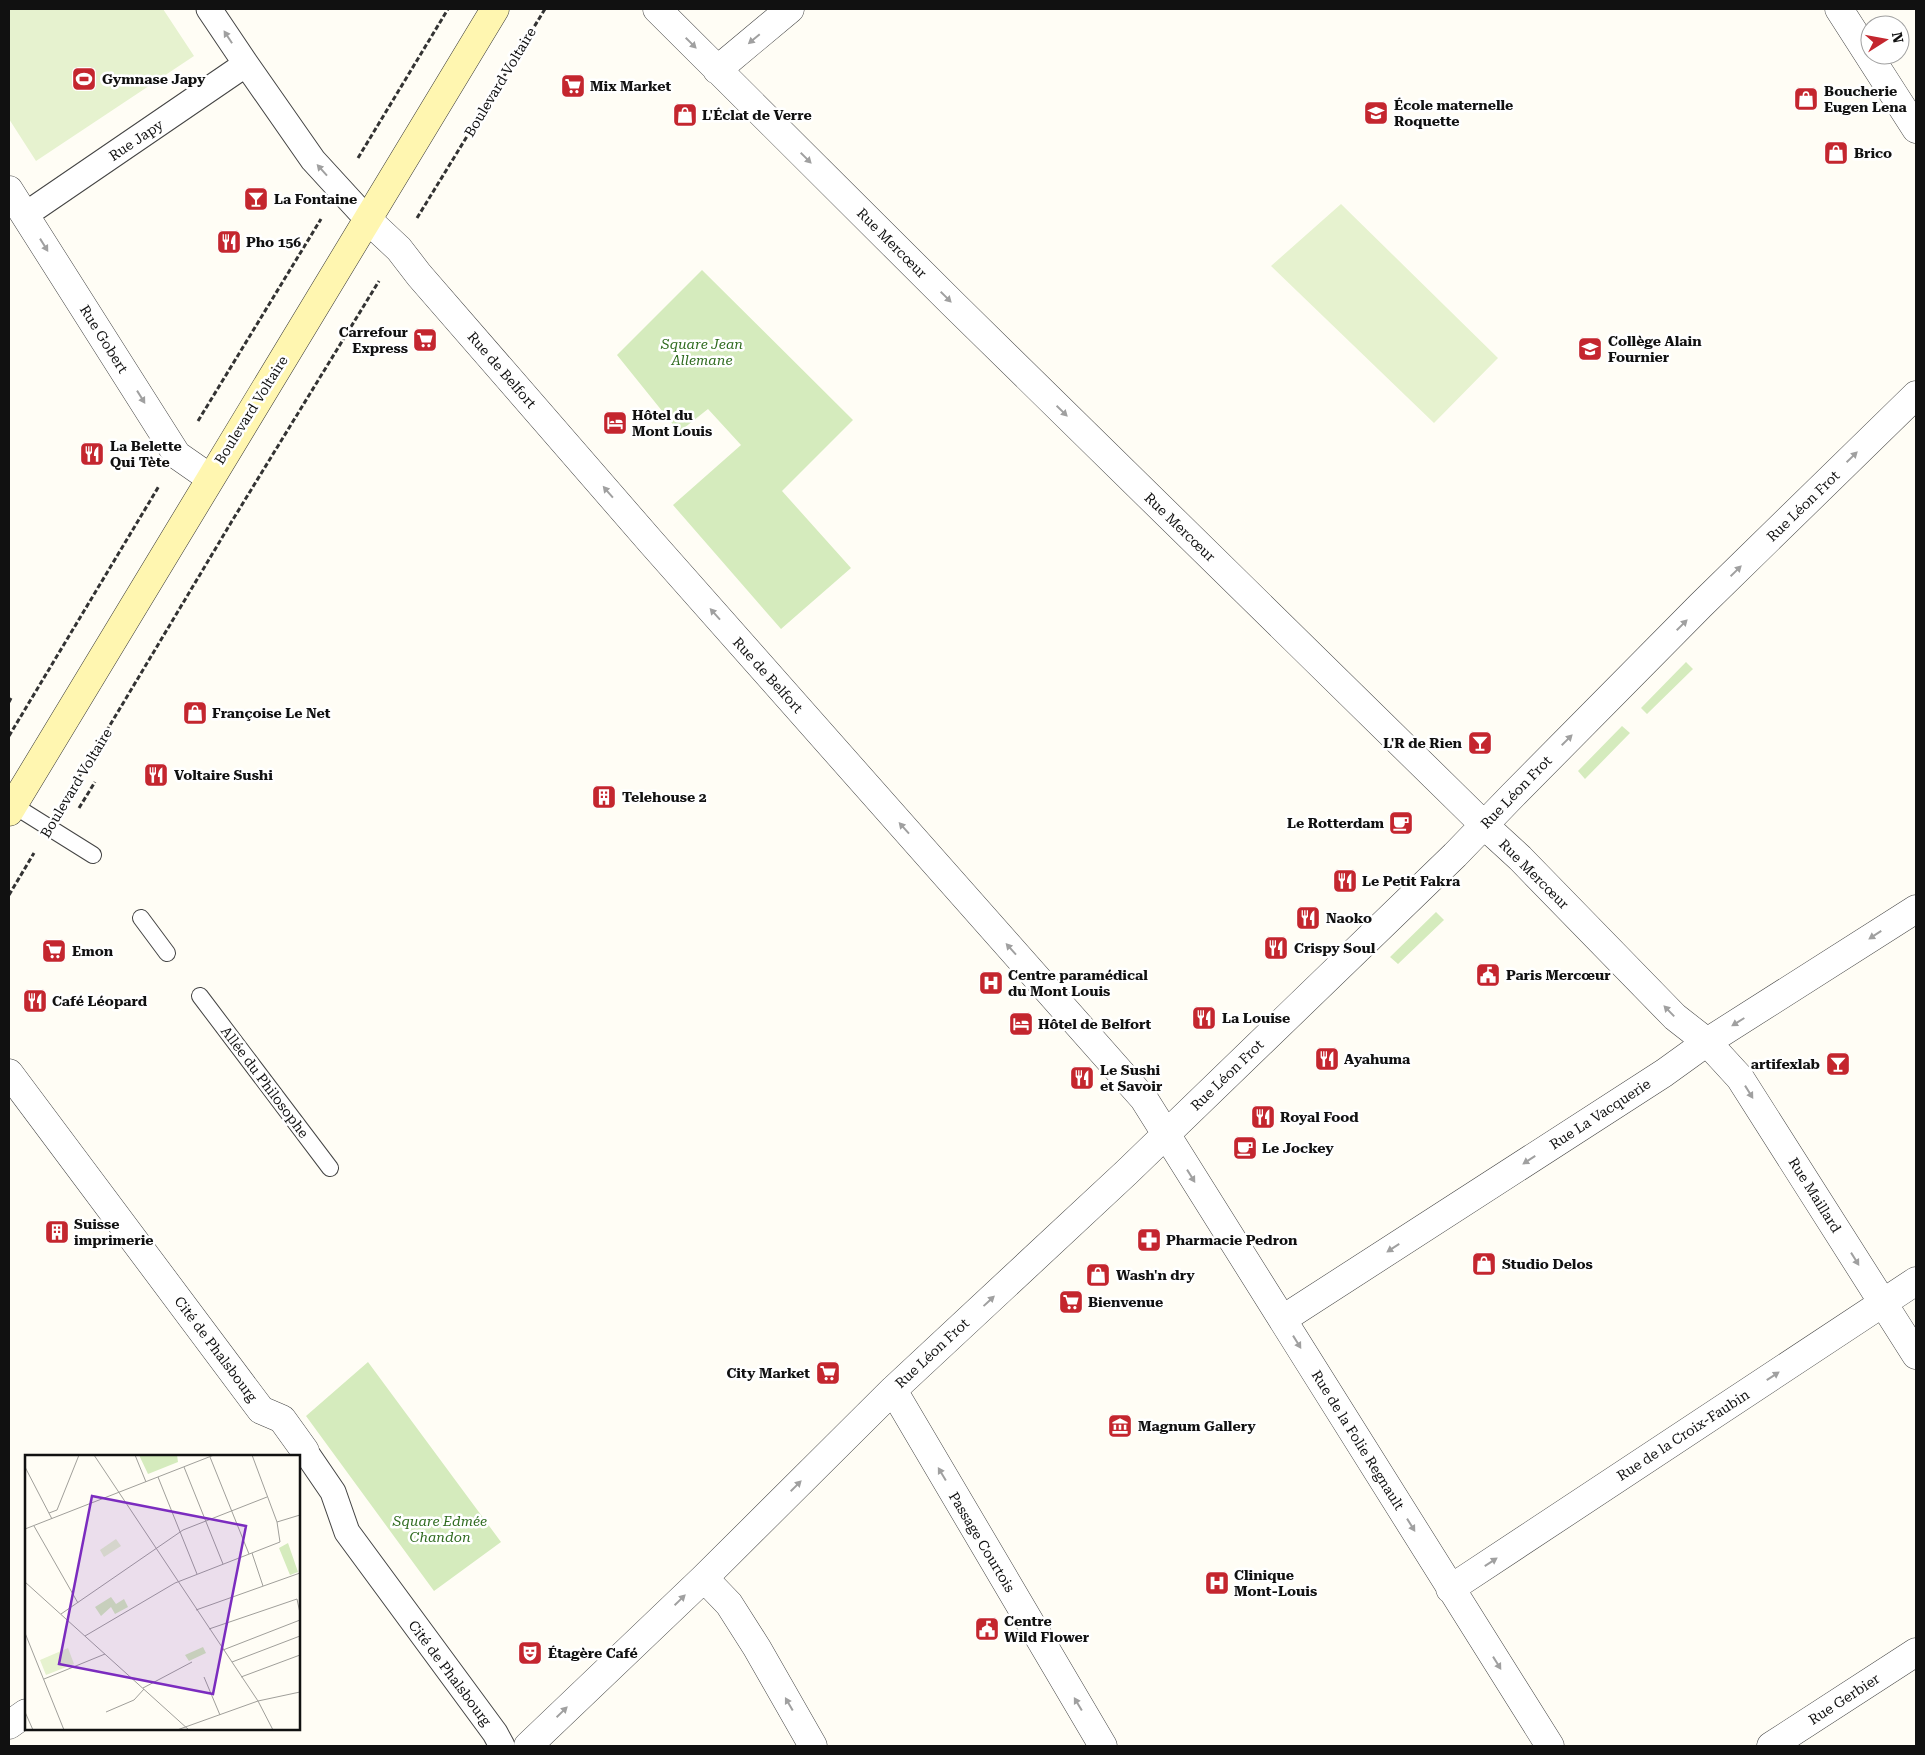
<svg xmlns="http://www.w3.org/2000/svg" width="1925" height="1755" viewBox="0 0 1925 1755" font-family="'Roboto Serif',serif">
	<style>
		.green { fill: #d5ebbd }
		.pitch { fill: #e6f2cf }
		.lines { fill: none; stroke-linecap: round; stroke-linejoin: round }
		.service-casing { stroke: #444; stroke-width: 18 }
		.pedestrian-casing { stroke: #444; stroke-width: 27 }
		.minor-casing { stroke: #444; stroke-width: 29 }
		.tertiary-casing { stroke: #444; stroke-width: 29 }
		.secondary-casing { stroke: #333; stroke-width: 29 }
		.path { stroke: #333; stroke-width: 3; stroke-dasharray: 5 2.5; stroke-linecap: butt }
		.service { stroke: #fff; stroke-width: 16 }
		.pedestrian { stroke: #fff; stroke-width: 25 }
		.minor { stroke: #fff; stroke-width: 28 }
		.tertiary { stroke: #fff; stroke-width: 28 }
		.secondary { stroke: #fff6b0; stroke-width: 28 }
		.oneway { fill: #a0a0a0 }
		.labels { text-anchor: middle; stroke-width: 5; stroke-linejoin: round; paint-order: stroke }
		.poi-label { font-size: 14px; font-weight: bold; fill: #111; stroke: #fff; text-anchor: start }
		.street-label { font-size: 14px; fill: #111; stroke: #fff }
		.park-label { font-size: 14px; font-style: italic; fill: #2f6b1f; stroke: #fff }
		.inset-road { fill: none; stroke: #a09f9a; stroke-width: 1 }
		.view { fill: #7b2cbf; fill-opacity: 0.15; stroke: #7b2cbf; stroke-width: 2.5 }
		.inset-edge { fill: none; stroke: #111; stroke-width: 2.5 }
	</style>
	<rect width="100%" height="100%" fill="#fffdf5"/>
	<path class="green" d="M 702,270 L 853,420 L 782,491 L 851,568 L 781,629 L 673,505 L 741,445 L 708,409 L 679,432 L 617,355 Z
		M 1686,662 L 1693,669 L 1647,714 L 1641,708 Z
		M 1622,726 L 1630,733 L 1585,779 L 1578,771 Z
		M 1436,912 L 1444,920 L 1398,964 L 1390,957 Z
		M 368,1362 L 501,1542 L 434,1591 L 306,1416 Z"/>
	<path class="pitch" d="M 9,9 L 163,9 L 194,56 L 36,161 L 9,119 Z
		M 1341,204 L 1498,358 L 1434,423 L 1271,266 Z"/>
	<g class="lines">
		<defs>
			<path id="service" d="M 13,805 L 93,855
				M 141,918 L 167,953
				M 200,996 L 330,1168"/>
			<path id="pedestrian" d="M 209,9 L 246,64 L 313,160 L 367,219
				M 25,215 L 246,64
				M 305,1451 L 333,1492 L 347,1532 L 495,1733 L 502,1746"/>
			<path id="minor" d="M 657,9 L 951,302 L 1484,825 L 1520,858 L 1675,1017 L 1707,1042 L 1740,1078 L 1916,1355
				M 717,70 L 790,9
				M 9,190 L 177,455 L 210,478
				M 367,219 L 399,249 L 419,275 L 651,542 L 1144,1099 L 1550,1746
				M 9,1073 L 261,1410 L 282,1419 L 305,1451
				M 1283,1319 L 1664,1073 L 1707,1042 L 1916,909
				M 893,1390 L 1103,1746
				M 704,1578 L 729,1604 L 757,1648 L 813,1746
				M 1450,1589 L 1916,1281
				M 9,1725 L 26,1713
				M 528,1746 L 704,1578 L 893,1390 L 1127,1172 L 1455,855 L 1513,795 L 1701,605 L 1916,395
				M 1771,1746 L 1916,1652"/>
			<path id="tertiary" d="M 1839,9 L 1916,129"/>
			<path id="secondary" d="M 9,812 L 495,9"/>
		</defs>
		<use href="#service" class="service-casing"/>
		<use href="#pedestrian" class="pedestrian-casing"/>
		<use href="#minor" class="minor-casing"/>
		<use href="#tertiary" class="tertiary-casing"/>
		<use href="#secondary" class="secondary-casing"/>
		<path class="path" d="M 358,158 L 448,9
			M 417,218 L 545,9
			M 198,421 L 321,219
			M 9,702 L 11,698
			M 9,736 L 159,486
			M 64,802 L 232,521 L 379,281
			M 79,808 L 95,782
			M 9,895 L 34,853"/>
		<use href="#service" class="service"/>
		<use href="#pedestrian" class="pedestrian"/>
		<use href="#minor" class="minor"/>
		<use href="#tertiary" class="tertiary"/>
		<use href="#secondary" class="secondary"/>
	</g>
	<defs><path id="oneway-solid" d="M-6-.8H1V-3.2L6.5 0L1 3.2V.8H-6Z" transform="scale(1.25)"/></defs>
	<g class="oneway">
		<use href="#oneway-solid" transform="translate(228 37) rotate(-123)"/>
		<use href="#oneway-solid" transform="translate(754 39) rotate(140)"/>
		<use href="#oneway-solid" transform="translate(691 43) rotate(45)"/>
		<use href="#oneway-solid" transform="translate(806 158) rotate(45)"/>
		<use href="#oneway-solid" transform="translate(322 170) rotate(-132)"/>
		<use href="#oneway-solid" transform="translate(44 245) rotate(58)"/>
		<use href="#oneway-solid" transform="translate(946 297) rotate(45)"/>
		<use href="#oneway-solid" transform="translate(141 397) rotate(58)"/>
		<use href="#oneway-solid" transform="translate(1062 411) rotate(44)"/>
		<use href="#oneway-solid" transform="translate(1852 457) rotate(-44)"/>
		<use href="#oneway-solid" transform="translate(608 492) rotate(-131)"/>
		<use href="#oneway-solid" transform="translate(1736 571) rotate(-44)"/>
		<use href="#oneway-solid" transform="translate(715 614) rotate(-132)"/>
		<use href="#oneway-solid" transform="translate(1682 625) rotate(-45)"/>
		<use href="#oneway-solid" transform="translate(1567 740) rotate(-45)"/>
		<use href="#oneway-solid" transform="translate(904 828) rotate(-132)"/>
		<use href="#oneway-solid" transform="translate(1875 935) rotate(147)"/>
		<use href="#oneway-solid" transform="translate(1011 949) rotate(-132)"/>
		<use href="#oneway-solid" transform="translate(1669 1011) rotate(-134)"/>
		<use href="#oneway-solid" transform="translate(1738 1022) rotate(148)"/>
		<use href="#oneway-solid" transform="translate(1749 1092) rotate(58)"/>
		<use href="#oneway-solid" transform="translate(1529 1160) rotate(147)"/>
		<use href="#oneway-solid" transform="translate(1191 1176) rotate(58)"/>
		<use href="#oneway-solid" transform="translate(1393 1248) rotate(147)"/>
		<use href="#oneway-solid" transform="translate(1855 1259) rotate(58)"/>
		<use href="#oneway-solid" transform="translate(989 1301) rotate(-43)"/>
		<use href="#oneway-solid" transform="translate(1297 1342) rotate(58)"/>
		<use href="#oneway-solid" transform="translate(1773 1376) rotate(-33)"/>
		<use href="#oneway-solid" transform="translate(942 1474) rotate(-121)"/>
		<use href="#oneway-solid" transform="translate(796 1486) rotate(-45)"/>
		<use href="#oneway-solid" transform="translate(1411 1525) rotate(58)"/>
		<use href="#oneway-solid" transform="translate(1491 1562) rotate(-33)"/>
		<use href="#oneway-solid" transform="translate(680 1600) rotate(-44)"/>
		<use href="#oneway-solid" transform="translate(1497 1663) rotate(58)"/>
		<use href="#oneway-solid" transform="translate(789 1704) rotate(-120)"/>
		<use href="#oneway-solid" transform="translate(1078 1704) rotate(-121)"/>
		<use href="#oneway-solid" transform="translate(562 1712) rotate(-44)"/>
	</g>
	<defs>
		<symbol id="stadium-square" viewBox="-11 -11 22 22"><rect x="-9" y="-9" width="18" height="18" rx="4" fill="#c4262e" stroke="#fff"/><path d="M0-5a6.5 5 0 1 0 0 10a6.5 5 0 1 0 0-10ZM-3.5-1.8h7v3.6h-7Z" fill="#fff"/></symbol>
		<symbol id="supermarket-square" viewBox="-11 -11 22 22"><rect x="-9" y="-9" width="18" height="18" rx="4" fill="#c4262e" stroke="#fff"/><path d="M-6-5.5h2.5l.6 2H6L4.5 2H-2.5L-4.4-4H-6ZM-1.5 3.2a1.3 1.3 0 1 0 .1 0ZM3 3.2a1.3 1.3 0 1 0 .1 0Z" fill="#fff"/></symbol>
		<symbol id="shop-square" viewBox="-11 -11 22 22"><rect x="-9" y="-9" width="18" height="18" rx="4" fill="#c4262e" stroke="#fff"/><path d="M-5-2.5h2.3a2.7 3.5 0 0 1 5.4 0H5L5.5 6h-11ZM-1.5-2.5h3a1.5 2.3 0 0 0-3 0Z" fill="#fff"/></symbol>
		<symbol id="school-square" viewBox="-11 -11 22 22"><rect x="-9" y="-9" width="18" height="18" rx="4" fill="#c4262e" stroke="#fff"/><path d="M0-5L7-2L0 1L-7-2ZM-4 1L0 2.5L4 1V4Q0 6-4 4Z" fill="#fff"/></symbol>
		<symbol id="bar-square" viewBox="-11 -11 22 22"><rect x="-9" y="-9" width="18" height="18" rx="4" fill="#c4262e" stroke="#fff"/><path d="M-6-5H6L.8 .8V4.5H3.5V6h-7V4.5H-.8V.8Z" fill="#fff"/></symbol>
		<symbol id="restaurant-square" viewBox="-11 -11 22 22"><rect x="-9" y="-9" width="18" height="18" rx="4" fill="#c4262e" stroke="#fff"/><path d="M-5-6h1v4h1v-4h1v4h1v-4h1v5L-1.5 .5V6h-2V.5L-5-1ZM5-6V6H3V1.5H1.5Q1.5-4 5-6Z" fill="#fff"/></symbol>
		<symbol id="hotel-square" viewBox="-11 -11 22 22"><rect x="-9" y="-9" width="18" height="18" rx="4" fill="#c4262e" stroke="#fff"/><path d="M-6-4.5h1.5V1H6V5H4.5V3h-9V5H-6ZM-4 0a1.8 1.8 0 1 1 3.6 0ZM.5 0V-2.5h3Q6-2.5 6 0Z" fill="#fff"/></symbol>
		<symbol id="building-square" viewBox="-11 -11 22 22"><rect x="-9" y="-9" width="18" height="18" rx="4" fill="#c4262e" stroke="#fff"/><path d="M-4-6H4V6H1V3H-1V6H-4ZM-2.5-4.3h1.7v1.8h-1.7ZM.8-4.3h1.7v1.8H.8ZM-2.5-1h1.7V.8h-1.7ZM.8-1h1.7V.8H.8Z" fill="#fff"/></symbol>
		<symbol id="cafe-square" viewBox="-11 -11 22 22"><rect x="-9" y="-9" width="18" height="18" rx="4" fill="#c4262e" stroke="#fff"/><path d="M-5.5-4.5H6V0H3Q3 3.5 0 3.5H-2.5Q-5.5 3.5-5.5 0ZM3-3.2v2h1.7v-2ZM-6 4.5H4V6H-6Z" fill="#fff"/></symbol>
		<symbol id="civic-square" viewBox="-11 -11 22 22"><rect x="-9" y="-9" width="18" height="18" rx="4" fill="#c4262e" stroke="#fff"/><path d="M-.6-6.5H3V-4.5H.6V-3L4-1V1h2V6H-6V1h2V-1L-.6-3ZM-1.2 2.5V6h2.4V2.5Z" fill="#fff"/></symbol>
		<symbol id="hospital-square" viewBox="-11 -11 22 22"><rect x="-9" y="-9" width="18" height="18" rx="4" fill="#c4262e" stroke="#fff"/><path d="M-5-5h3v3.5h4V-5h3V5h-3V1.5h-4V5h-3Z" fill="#fff"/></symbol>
		<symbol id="pharmacy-square" viewBox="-11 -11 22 22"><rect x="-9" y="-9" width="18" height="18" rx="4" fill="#c4262e" stroke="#fff"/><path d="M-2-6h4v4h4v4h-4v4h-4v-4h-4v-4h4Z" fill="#fff"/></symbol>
		<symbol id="museum-square" viewBox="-11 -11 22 22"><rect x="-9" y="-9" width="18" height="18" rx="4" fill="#c4262e" stroke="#fff"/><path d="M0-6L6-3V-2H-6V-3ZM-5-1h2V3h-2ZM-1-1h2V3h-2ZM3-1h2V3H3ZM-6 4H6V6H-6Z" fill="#fff"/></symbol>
		<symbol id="theatre-square" viewBox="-11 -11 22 22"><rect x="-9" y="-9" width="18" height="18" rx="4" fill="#c4262e" stroke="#fff"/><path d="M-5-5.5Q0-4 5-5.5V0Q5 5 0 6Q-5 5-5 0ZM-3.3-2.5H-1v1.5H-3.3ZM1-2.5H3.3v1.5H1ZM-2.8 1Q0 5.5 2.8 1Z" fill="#fff"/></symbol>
	</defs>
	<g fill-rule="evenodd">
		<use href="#stadium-square" x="70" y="65" width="28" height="28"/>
		<use href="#supermarket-square" x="559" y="72" width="28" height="28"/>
		<use href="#shop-square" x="1792" y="85" width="28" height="28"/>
		<use href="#school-square" x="1362" y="99" width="28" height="28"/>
		<use href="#shop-square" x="671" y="101" width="28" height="28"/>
		<use href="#shop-square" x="1822" y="139" width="28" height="28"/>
		<use href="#bar-square" x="242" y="185" width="28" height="28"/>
		<use href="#restaurant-square" x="215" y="228" width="28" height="28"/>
		<use href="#supermarket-square" x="411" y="326" width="28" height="28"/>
		<use href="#school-square" x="1576" y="335" width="28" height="28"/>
		<use href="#hotel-square" x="601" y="409" width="28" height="28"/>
		<use href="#restaurant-square" x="78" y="440" width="28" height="28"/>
		<use href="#shop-square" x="181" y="699" width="28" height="28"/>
		<use href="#bar-square" x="1466" y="729" width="28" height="28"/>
		<use href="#restaurant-square" x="142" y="761" width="28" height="28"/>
		<use href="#building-square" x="590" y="783" width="28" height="28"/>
		<use href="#cafe-square" x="1387" y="809" width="28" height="28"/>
		<use href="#restaurant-square" x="1331" y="867" width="28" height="28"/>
		<use href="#restaurant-square" x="1294" y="904" width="28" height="28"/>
		<use href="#restaurant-square" x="1262" y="934" width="28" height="28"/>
		<use href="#supermarket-square" x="40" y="937" width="28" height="28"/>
		<use href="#civic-square" x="1474" y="961" width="28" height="28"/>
		<use href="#hospital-square" x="977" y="969" width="28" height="28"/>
		<use href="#restaurant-square" x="21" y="987" width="28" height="28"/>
		<use href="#restaurant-square" x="1190" y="1004" width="28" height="28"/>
		<use href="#hotel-square" x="1007" y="1010" width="28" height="28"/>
		<use href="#restaurant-square" x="1313" y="1045" width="28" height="28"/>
		<use href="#bar-square" x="1824" y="1050" width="28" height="28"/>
		<use href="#restaurant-square" x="1068" y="1064" width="28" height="28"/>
		<use href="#restaurant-square" x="1249" y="1103" width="28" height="28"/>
		<use href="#cafe-square" x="1231" y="1134" width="28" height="28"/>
		<use href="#building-square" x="43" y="1218" width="28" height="28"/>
		<use href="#pharmacy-square" x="1135" y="1226" width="28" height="28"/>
		<use href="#shop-square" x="1470" y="1250" width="28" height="28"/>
		<use href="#shop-square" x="1084" y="1261" width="28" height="28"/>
		<use href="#supermarket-square" x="1057" y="1288" width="28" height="28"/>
		<use href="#supermarket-square" x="814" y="1359" width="28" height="28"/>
		<use href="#museum-square" x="1106" y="1412" width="28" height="28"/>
		<use href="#hospital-square" x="1203" y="1569" width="28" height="28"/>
		<use href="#civic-square" x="973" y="1615" width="28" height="28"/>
		<use href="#theatre-square" x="516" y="1639" width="28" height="28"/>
	</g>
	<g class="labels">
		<g class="poi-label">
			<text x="102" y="84">Gymnase Japy</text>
			<text x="590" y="91">Mix Market</text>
			<text x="1824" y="96">Boucherie<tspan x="1824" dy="16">Eugen Lena</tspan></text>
			<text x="1394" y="110">École maternelle<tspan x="1394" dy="16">Roquette</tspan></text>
			<text x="702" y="120">L'Éclat de Verre</text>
			<text x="1854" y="158">Brico</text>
			<text x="274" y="204">La Fontaine</text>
			<text x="246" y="247">Pho 156</text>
			<text x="408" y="337" text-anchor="end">Carrefour<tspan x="408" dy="16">Express</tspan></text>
			<text x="1608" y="346">Collège Alain<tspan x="1608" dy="16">Fournier</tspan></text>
			<text x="632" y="420">Hôtel du<tspan x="632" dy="16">Mont Louis</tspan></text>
			<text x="110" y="451">La Belette<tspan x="110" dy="16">Qui Tète</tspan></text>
			<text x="212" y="718">Françoise Le Net</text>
			<text x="1462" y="748" text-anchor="end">L'R de Rien</text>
			<text x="174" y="780">Voltaire Sushi</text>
			<text x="622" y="802">Telehouse 2</text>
			<text x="1384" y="828" text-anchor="end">Le Rotterdam</text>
			<text x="1362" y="886">Le Petit Fakra</text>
			<text x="1326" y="923">Naoko</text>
			<text x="1294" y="953">Crispy Soul</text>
			<text x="72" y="956">Emon</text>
			<text x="1008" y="980">Centre paramédical<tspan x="1008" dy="16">du Mont Louis</tspan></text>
			<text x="1506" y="980">Paris Mercœur</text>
			<text x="52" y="1006">Café Léopard</text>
			<text x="1222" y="1023">La Louise</text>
			<text x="1038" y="1029">Hôtel de Belfort</text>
			<text x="1344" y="1064">Ayahuma</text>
			<text x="1820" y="1069" text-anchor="end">artifexlab</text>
			<text x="1100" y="1075">Le Sushi<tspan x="1100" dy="16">et Savoir</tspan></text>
			<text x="1280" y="1122">Royal Food</text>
			<text x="1262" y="1153">Le Jockey</text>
			<text x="74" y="1229">Suisse<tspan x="74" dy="16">imprimerie</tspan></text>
			<text x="1166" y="1245">Pharmacie Pedron</text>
			<text x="1502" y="1269">Studio Delos</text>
			<text x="1116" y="1280">Wash'n dry</text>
			<text x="1088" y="1307">Bienvenue</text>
			<text x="810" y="1378" text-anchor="end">City Market</text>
			<text x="1138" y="1431">Magnum Gallery</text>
			<text x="1234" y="1580">Clinique<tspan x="1234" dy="16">Mont-Louis</tspan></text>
			<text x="1004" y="1626">Centre<tspan x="1004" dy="16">Wild Flower</tspan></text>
			<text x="548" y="1658">Étagère Café</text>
		</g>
		<g class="street-label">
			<text transform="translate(500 82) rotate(-59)" y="5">Boulevard Voltaire</text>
			<text transform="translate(136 140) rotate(-34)" y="5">Rue Japy</text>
			<text transform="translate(892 243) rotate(45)" y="5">Rue Mercœur</text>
			<text transform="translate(104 339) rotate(58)" y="5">Rue Gobert</text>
			<text transform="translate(502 370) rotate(49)" y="5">Rue de Belfort</text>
			<text transform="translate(251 410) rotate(-58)" y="5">Boulevard Voltaire</text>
			<text transform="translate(1803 506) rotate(-44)" y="5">Rue Léon Frot</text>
			<text transform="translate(1180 527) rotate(44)" y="5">Rue Mercœur</text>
			<text transform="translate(768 675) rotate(48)" y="5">Rue de Belfort</text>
			<text transform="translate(76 783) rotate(-59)" y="5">Boulevard Voltaire</text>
			<text transform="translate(1516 792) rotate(-46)" y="5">Rue Léon Frot</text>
			<text transform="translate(1534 874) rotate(45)" y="5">Rue Mercœur</text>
			<text transform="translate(1227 1075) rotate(-44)" y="5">Rue Léon Frot</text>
			<text transform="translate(265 1082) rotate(53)" y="5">Allée du Philosophe</text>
			<text transform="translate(1600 1114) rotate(-33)" y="5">Rue La Vacquerie</text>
			<text transform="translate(1815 1195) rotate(58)" y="5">Rue Maillard</text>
			<text transform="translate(216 1349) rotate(53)" y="5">Cité de Phalsbourg</text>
			<text transform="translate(932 1353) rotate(-43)" y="5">Rue Léon Frot</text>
			<text transform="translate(1683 1435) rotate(-33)" y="5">Rue de la Croix-Faubin</text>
			<text transform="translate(1358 1440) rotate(58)" y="5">Rue de la Folie Regnault</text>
			<text transform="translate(982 1542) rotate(59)" y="5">Passage Courtois</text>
			<text transform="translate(450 1673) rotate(53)" y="5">Cité de Phalsbourg</text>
			<text transform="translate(1844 1699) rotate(-33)" y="5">Rue Gerbier</text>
		</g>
		<g class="park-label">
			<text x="702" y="349">Square Jean<tspan x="702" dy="16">Allemane</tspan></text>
			<text x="440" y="1526">Square Edmée<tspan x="440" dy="16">Chandon</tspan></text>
		</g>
	</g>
	<g transform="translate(25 1455)">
		<rect width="275" height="275" fill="#fffdf5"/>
		<path d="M 114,0 L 152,0 L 153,7 L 123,19 ZM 263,88 L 273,117 L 265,120 L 254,93 ZM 86,142 L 91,149 L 99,144 L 103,152 L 90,159 L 86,152 L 76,161 L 70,152 ZM 178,192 L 181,198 L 164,206 L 160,200 Z" fill="#d5ebbd"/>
		<path d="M 91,84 L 96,91 L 79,102 L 75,95 ZM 43,193 L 49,209 L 21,220 L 15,205 Z" fill="#e6f2cf"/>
		<path class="inset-road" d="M 69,0 L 233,246 L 248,275M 110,0 L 121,27M 185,2 L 224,99M 0,12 L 27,64M 159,12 L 198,109M 133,22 L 172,119M 24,58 L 32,55 L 54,0M 252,67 L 275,60M 9,71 L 53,148M 0,74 L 189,0M 227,98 L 238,131M 0,127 L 164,275M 171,155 L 275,118M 36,159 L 158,75 L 242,42M 184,174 L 272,144 L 275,158M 0,178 L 39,275M 60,181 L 150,128 L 255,87 L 252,67 L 227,0M 198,195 L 275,165M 207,207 L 275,181M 179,222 L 195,260M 216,222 L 275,200M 19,224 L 80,199M 118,233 L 167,207M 0,257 L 8,275M 81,257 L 109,245 L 119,234M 152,275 L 233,246 L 275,237"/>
		<path class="view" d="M 67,41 L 221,71 L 188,239 L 34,209 Z"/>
		<rect width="275" height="275" class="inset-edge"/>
	</g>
	<rect width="1925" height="1755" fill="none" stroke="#111111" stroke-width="20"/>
	<g transform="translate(1885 40) rotate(79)"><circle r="24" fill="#ffffff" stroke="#a0a0a0"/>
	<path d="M0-4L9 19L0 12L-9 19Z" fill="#c4262e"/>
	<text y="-8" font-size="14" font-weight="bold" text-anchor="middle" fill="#111111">N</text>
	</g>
</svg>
